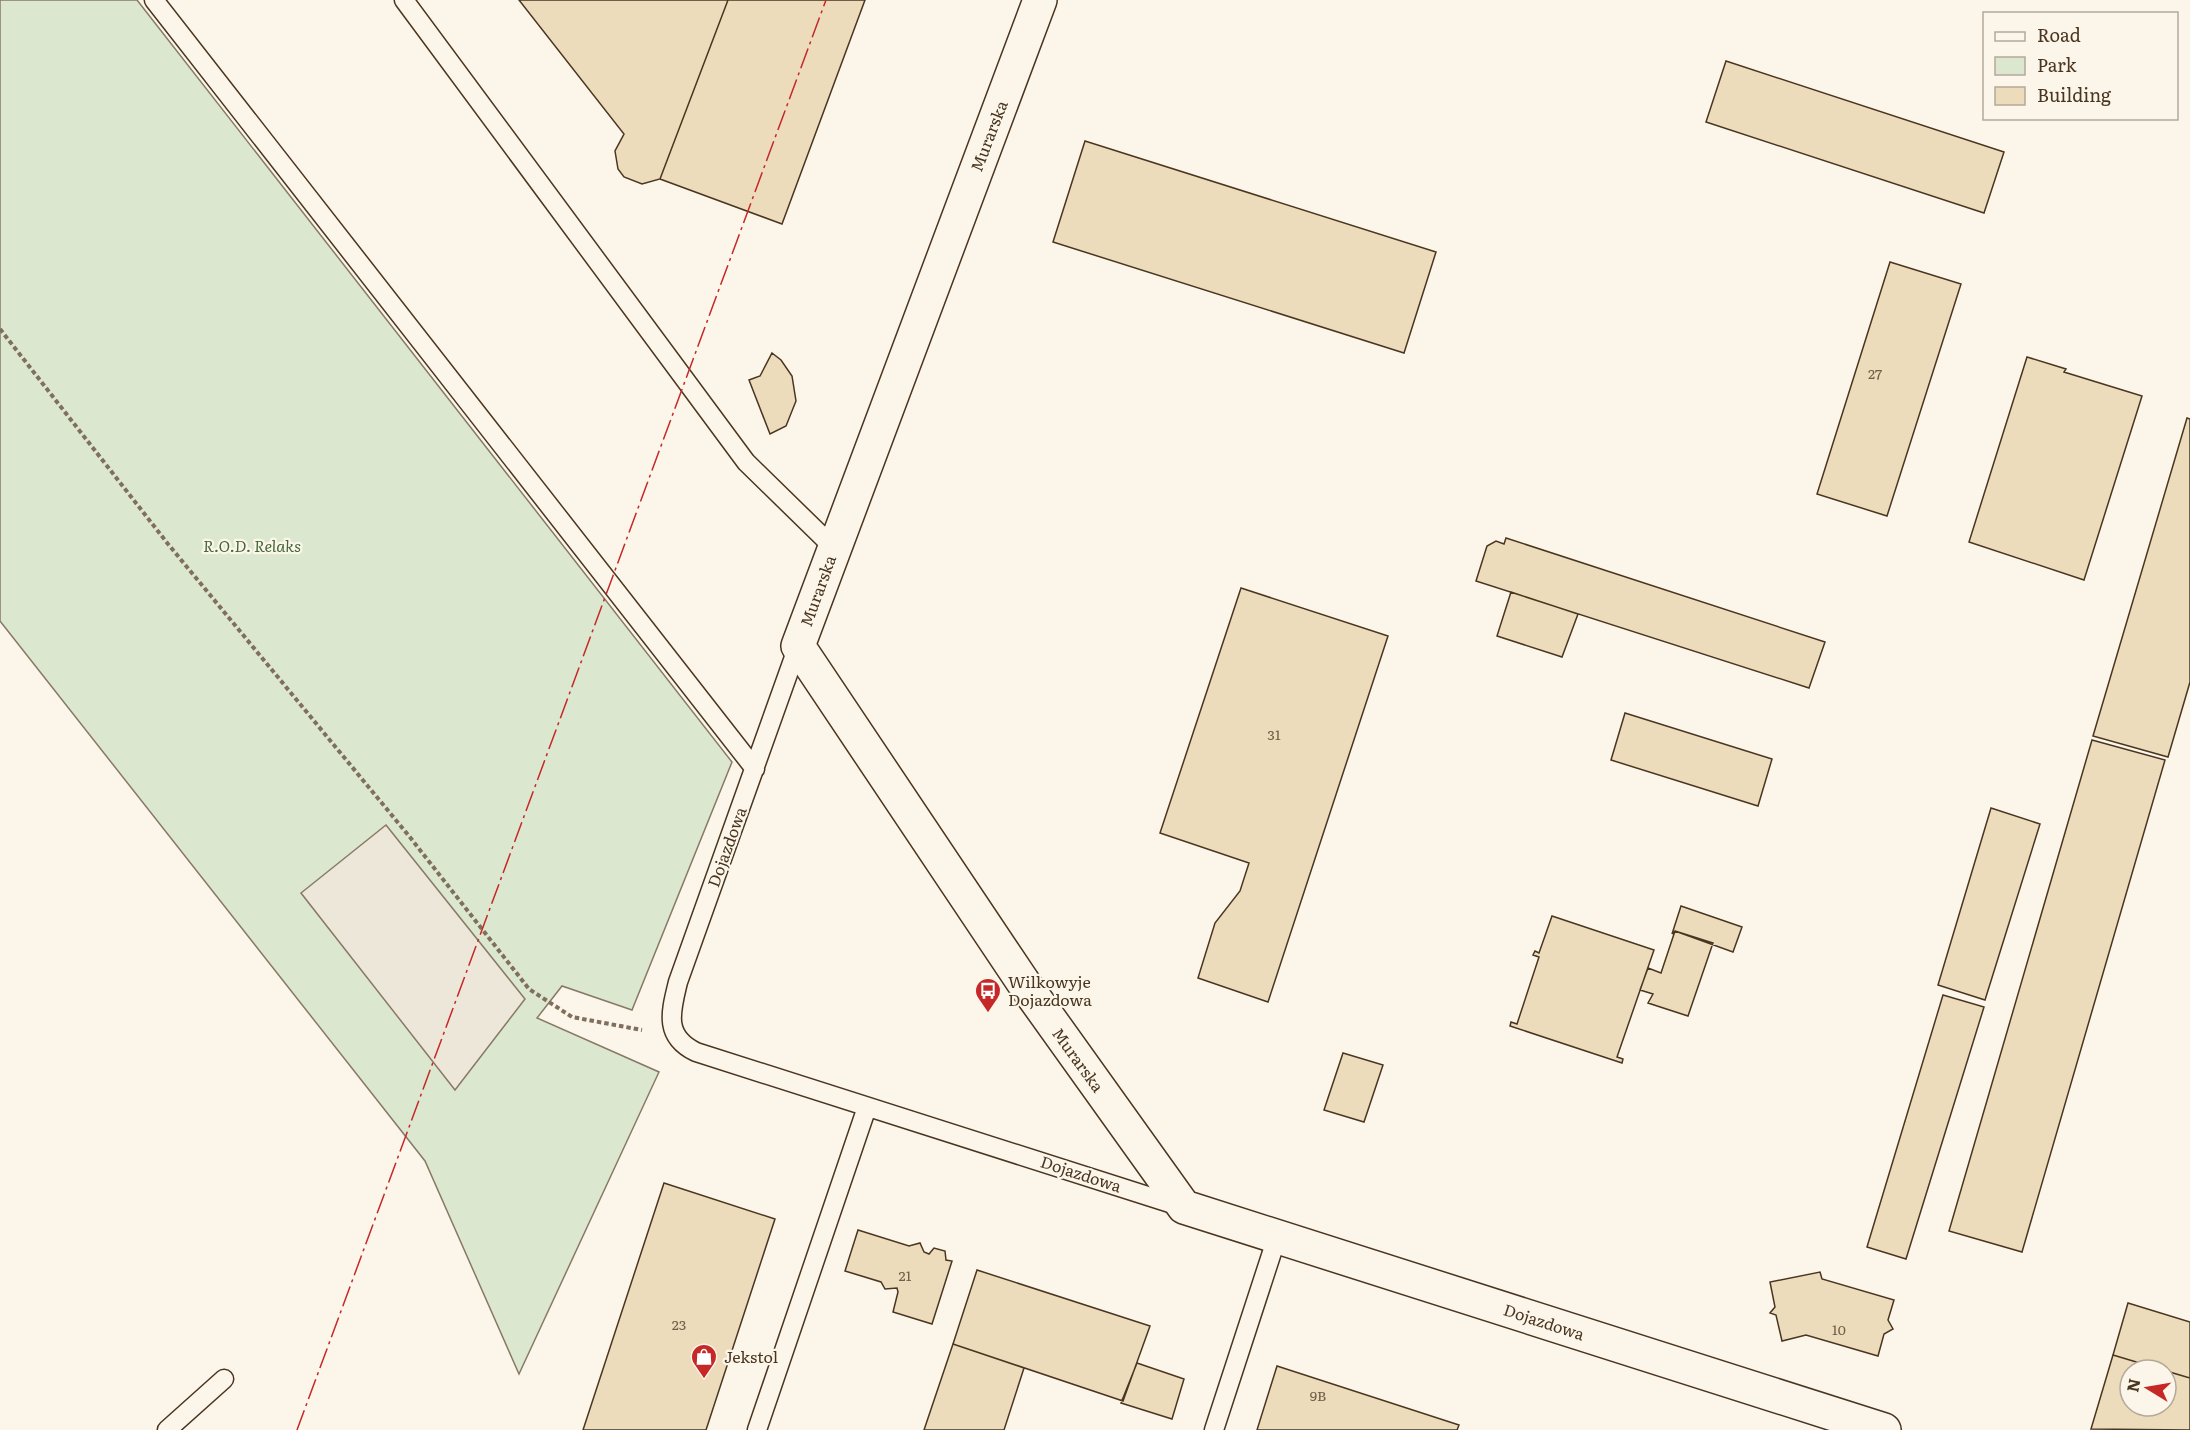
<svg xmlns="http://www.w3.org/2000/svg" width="2190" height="1430" viewBox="0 0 2190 1430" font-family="Literata,serif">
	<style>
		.green { fill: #dce7d0; stroke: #887966; stroke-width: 1.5 }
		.parking { fill: #ede7d9; stroke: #887966; stroke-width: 1.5 }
		.building { fill: #ecdcbc; stroke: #4a3520; stroke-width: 1.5 }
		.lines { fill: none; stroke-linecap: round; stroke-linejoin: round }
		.service-casing { stroke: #4a3520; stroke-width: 21 }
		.minor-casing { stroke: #4a3520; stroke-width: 36 }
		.path { stroke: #7f6f5c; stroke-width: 4; stroke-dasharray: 4.5 3; stroke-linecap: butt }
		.service { stroke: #fbf6e9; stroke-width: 18 }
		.minor { stroke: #fbf6e9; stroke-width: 33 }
		.power { stroke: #c62828; stroke-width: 1.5; stroke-dasharray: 21 4.5 3 4.5; stroke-linecap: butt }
		.labels { text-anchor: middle; stroke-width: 4.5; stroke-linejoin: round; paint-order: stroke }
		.number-label { font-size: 14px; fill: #725f47 }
		.street-label { font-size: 16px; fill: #4a3520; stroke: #fbf6e9 }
		.park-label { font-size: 16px; font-style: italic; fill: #436837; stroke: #fbf6e9 }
		.poi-label { font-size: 16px; fill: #4a3520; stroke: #fbf6e9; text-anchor: start }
	</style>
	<rect width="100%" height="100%" fill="#fbf6e9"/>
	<path class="green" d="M 0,0 L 137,0 L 732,762 L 632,1010 L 562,986 L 537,1018 L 659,1072 L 519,1374 L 425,1161 L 0,621 Z"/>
	<path class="parking" d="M 386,825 L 525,999 L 455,1090 L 301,893 Z"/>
	<path class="building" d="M 519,0 L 728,0 L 660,179 L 642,184 L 624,177 L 618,169 L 615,151 L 624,134 Z
		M 728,0 L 865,0 L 782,224 L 660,179 Z
		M 1726,61 L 2004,152 L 1984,213 L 1706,122 Z
		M 1085,141 L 1436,252 L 1404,353 L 1053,242 Z
		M 1890,262 L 1961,284 L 1887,516 L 1817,494 Z
		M 772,353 L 781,360 L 792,376 L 796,401 L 786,426 L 770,434 L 749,380 L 760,376 Z
		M 2027,357 L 2066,369 L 2064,372 L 2142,396 L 2084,580 L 1969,542 Z
		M 2187,418 L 2190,419 L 2190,682 L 2168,757 L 2093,736 Z
		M 1506,538 L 1825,642 L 1809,688 L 1476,581 L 1487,546 L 1496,541 L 1504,544 Z
		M 1241,588 L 1388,636 L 1268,1002 L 1198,978 L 1215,923 L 1240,891 L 1249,863 L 1160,833 Z
		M 1511,592 L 1578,614 L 1562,657 L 1497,636 Z
		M 1625,713 L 1772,759 L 1758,806 L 1611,760 Z
		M 2092,740 L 2165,760 L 2022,1252 L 1949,1231 Z
		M 1991,808 L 2040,824 L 1985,1000 L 1938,985 Z
		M 1681,906 L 1742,927 L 1733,952 L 1675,931 L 1672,934 Z
		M 1552,916 L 1654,950 L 1617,1057 L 1623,1059 L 1622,1063 L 1510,1026 L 1511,1022 L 1517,1024 L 1539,957 L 1533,955 L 1535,951 L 1539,953 Z
		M 1675,931 L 1713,943 L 1688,1016 L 1648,1003 L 1653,994 L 1640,990 L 1648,968 L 1661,973 Z
		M 1943,995 L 1984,1007 L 1906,1259 L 1867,1247 Z
		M 1343,1053 L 1383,1065 L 1364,1122 L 1324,1110 Z
		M 664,1183 L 775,1219 L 706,1430 L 583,1430 Z
		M 858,1230 L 909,1246 L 920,1243 L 924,1252 L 929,1254 L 934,1248 L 945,1251 L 946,1260 L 952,1261 L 932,1324 L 893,1312 L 898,1292 L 897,1288 L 885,1289 L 881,1282 L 845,1271 Z
		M 977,1270 L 1150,1326 L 1123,1401 L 953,1344 Z
		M 1820,1272 L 1822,1279 L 1894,1300 L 1888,1320 L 1893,1329 L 1884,1334 L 1878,1356 L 1806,1335 L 1782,1341 L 1776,1315 L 1770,1313 L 1775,1307 L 1770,1282 Z
		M 2128,1303 L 2190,1322 L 2190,1378 L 2113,1355 Z
		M 953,1344 L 1024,1368 L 1004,1430 L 924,1430 Z
		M 2113,1355 L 2163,1370 L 2130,1370 L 2130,1406 L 2166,1406 L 2166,1371 L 2190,1378 L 2190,1430 L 2091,1429 Z
		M 1137,1363 L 1184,1379 L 1172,1419 L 1121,1403 Z
		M 1277,1366 L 1459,1425 L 1457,1430 L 1257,1430 Z"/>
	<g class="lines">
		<defs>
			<path id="service" d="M 154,0 L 755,769
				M 404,0 L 746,462 L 834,548
				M 798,646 L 678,982 C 671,1011 663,1036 696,1052 L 1179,1206
				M 167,1430 L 224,1379
				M 757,1430 L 867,1107
				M 1214,1430 L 1277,1237"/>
			<path id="minor" d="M 1040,0 L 798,646 L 1023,982 L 1184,1207 L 1884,1430"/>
		</defs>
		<use href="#service" class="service-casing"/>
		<use href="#minor" class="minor-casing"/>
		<path class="path" d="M 0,329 L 168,544 L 409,836 L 529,989 L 572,1017 L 642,1030"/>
		<use href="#service" class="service"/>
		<use href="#minor" class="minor"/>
		<path class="power" d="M 297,1430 L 826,0"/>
	</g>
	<defs>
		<symbol id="bus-pin" viewBox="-11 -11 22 30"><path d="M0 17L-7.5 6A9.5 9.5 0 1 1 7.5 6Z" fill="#c62828" stroke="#fbf6e9"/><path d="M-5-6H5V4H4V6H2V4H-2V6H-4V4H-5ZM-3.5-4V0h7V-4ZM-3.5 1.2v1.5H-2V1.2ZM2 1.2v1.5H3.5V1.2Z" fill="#fff"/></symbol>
		<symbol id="shop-pin" viewBox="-11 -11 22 30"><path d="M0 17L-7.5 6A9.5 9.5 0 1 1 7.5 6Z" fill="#c62828" stroke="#fbf6e9"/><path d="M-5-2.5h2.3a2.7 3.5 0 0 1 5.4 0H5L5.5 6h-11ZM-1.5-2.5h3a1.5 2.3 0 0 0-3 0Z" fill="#fff"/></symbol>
	</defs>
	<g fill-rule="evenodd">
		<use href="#bus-pin" x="973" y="976" width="30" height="40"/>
		<use href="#shop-pin" x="689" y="1342" width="30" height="40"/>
	</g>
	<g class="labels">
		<g class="number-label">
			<text x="1875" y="379">27</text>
			<text x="1274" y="740">31</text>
			<text x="905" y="1281">21</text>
			<text x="679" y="1330">23</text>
			<text x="1839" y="1335">10</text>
			<text x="1318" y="1401">9B</text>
		</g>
		<g class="street-label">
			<text transform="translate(989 136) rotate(-69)" y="6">Murarska</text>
			<text transform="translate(818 591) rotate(-70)" y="6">Murarska</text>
			<text transform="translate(727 847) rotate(-70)" y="6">Dojazdowa</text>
			<text transform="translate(1078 1060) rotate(54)" y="6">Murarska</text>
			<text transform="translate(1081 1174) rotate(18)" y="6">Dojazdowa</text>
			<text transform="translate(1544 1322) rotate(18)" y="6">Dojazdowa</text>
		</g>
		<g class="park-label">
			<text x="252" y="552">R.O.D. Relaks</text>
		</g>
		<g class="poi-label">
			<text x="1008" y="988">Wilkowyje<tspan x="1008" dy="18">Dojazdowa</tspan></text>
			<text x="724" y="1363">Jekstol</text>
		</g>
	</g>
	<rect x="1983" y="12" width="195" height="108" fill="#fbf6e9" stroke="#b4a999" stroke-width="1.5"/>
	<rect x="1995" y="32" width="30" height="9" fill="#fbf6e9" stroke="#b4a999" stroke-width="1.5"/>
	<text x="2037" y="42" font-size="18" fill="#4a3520">Road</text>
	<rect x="1995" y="57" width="30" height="18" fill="#dce7d0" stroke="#b4a999" stroke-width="1.5"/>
	<text x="2037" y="72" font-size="18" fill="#4a3520">Park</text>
	<rect x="1995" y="87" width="30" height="18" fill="#ecdcbc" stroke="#b4a999" stroke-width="1.5"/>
	<text x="2037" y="102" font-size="18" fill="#4a3520">Building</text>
	<g transform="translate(2148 1388) rotate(281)"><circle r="28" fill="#fbf6e9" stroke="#b4a999" stroke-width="1.5"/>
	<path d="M0-4.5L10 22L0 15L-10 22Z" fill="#c62828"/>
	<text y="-9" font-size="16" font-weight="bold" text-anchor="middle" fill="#4a3520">N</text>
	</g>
</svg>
